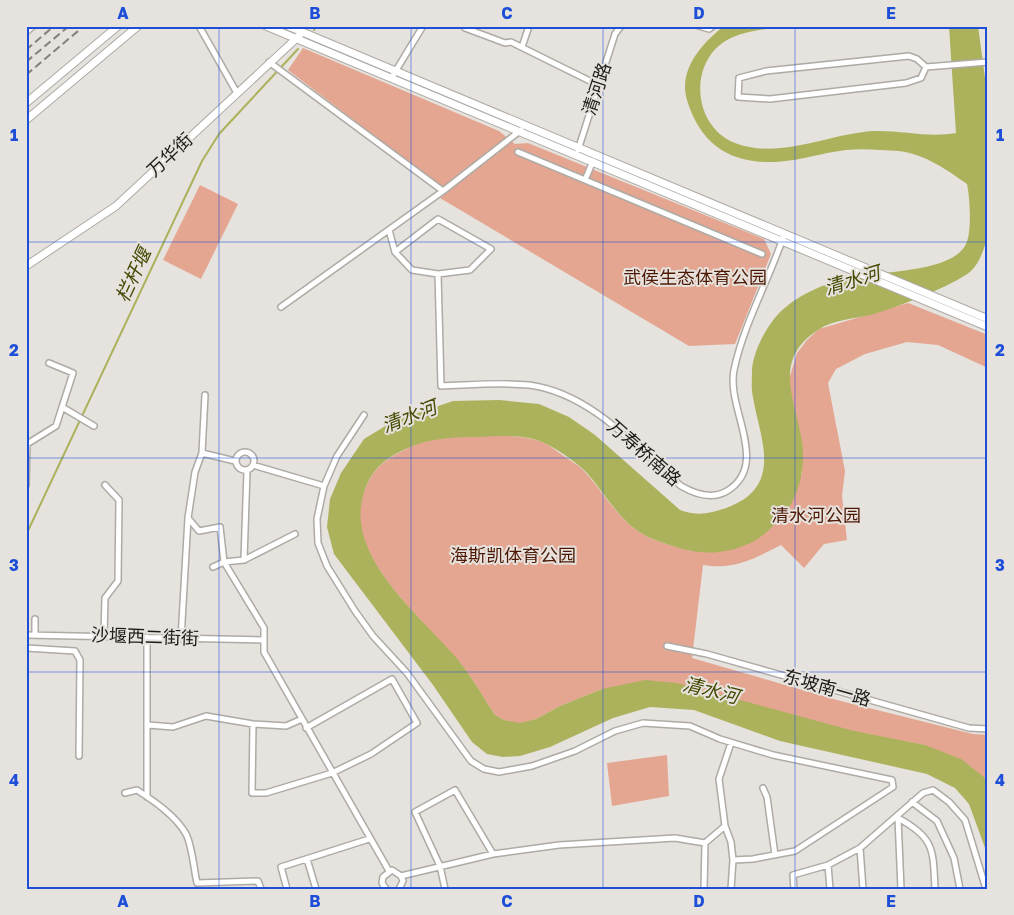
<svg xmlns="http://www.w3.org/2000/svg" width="1014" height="915" viewBox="0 0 1014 915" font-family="'Golos Text','Noto Sans SC',sans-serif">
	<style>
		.green { fill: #e4a691 }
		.water { fill: #abb25b }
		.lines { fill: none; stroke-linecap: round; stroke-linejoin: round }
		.stream { stroke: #abb25b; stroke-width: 2 }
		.minor-casing { stroke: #aeaaa5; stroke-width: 8 }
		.tertiary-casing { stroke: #aeaaa5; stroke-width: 9 }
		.minor { stroke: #fff; stroke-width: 5 }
		.tertiary { stroke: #fff; stroke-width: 7 }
		.rail { stroke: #83807d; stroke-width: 2; stroke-dasharray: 8 4; stroke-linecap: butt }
		.grid { fill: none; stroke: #1d4ed8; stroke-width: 1; stroke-opacity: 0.55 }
		.labels { text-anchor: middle; stroke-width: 4; stroke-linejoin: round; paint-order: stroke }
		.street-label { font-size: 18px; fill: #1c1b19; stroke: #e6e2dd }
		.park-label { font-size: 18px; fill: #4d1804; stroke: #e6e2dd }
		.water-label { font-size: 19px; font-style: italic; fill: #454903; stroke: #e6e2dd }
		.neatline { fill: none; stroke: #1d4ed8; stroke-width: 2 }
		.grid-label { font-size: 16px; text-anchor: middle; font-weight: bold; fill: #1d4ed8 }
	</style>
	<rect width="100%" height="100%" fill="#e6e2dd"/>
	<path class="green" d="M 303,48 L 499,131 L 515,144 L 528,143 L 764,239 L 771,254 L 735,344 L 689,346 L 440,198 L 448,192 L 288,70 Z
		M 200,185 L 238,204 L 201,279 L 163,260 Z
		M 908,303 L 988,335 L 988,368 L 938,345 L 907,342 L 865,354 L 836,369 L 828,383 L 845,471 L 842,496 L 847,540 L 824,544 L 804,568 L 781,545 C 753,559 735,570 703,565 L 692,658 L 837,700 L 973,734 L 988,735 L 988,783 L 984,777 L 925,745 L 602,689 L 560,706 L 536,719 L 520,724 L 504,720 L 495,715 C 482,696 471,675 456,658 C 423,619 346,556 362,499 C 370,470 382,461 408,448 C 436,433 512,431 542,442 C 548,444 555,450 561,454 C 569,460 579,465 585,472 C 603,492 618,519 641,533 C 655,542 675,546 691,551 L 802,474 L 801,437 L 788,383 L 797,353 L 807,340 L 819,329 Z
		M 667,755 L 669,796 L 612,806 L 607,763 Z"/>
	<path class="water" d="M 724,26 L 827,26 C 797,28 761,25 733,37 C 688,56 690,125 735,143 C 779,160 828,134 873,131 C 902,130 928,138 956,133 L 949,26 L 978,26 L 988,100 L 988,234 C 985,246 980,263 971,271 C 953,286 897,307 874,314 C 856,319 834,319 818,330 C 773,359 794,397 801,436 C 807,464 800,498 780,519 C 770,529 761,539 748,544 C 726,554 702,555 679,548 C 667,544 652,540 641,533 C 618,519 604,492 586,472 C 576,462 556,448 542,442 C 523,434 499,436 478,437 C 447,437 421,439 394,455 C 377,465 368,477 363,496 C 346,556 419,615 455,656 C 470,674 482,695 495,715 L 504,720 L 520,723 L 536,719 L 560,706 L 602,689 L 645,680 L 677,683 L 854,731 L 925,745 L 961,759 L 984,777 L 988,783 L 988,856 L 969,804 L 955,788 L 927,774 L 780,741 L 694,710 L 650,707 L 613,718 L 550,747 L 520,756 L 503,757 L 487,754 L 472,742 L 433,685 L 334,554 L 327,527 L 330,499 L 341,473 L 364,439 L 392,422 L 453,401 L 499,400 L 539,404 L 569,417 L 595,435 L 680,510 C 699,517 713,513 731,506 C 784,484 759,436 753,397 C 751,389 752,379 752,370 C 753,353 764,332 774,319 C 792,297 819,286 846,278 C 874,271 952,274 966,244 C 972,232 970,198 967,184 C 947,170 925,154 899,151 C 882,150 863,148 846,150 C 828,152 811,157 794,160 C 741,168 703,153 687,100 C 678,70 702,43 724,26 Z"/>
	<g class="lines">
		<path class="stream" d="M 314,30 L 317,26
			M 26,535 L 202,161 L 219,134 L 298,49"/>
		<defs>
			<path id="minor" d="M 199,26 L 237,93
				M 699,26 L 709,29 L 713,26
				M 465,28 L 505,43 L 511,42 L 598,85
				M 26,32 L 33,26
				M 522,47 L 529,26
				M 269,62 L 443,191
				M 926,67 L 921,78 L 906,83 L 770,99 L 738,97 L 739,78 L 766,71 L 909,56 L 917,59 L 926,67 L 988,62
				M 392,77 L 423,26
				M 578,150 L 615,34 L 621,26
				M 518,152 L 762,254
				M 585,180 L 593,161
				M 389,230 L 395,252 L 412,270 L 438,274 L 470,270 L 491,249 L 438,219 L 395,252
				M 438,274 L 441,386 C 470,385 500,382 529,385 C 591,393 637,448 681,486 C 695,494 712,500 727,491 C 771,464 726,409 734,370 C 744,323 769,280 784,235
				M 281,307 L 443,191 L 521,130
				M 62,407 L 94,426
				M 364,415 L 337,456 L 324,486 L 317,519 L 318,543 L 327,566 L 355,611 L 373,636 L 407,673 L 471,761 L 484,769 L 499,772 L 532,766 L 575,751 L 615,731 L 643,723 L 690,726 L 720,739 L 773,755 L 892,780 L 893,787 L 795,851 L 753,859 L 733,860
				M236 461a9 9 0 1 1 18 0a9 9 0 1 1-18 0Z
				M 202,453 L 235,461
				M 253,465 L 324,486
				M 26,485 L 27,444 L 56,426 L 73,373 L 49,363
				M 188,518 L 199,531 L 220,527 L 224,562 L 264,628 L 264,652 L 389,871
				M 244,560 L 247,471
				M 213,567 L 224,562 L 244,560 L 295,534
				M 35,619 L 35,634
				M 26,635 L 264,640
				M 104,635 L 105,598 L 118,581 L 119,500 L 105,485
				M 147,637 L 147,797
				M 181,639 L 188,518 L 195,472 L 202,453 L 205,395
				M 667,646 L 707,654 L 969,728 L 988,729
				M 26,648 L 75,651 L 80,660 L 79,756
				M 253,724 L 252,793 L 266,793 L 332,773 L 371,754 L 417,723 L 392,679 L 306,728
				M 148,725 L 173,727 L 206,716 L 253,724 L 286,726 L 302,719
				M 731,743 L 719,779 L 725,826 L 731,842 L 733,860 L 731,889
				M 763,788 L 767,797 L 775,855
				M 125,793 L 137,790 C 154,801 176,816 186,834 C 192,845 194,870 197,883 L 258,881 L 261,889
				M 912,802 L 937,821 L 954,858 L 960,889
				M 898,818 C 935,838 933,850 935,889
				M 898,818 L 901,889
				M 860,848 L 863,889
				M 307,859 L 316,889
				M 828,865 L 830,889
				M 401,876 L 493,854 L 559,845 L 675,838 L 705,843
				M 287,889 L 281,867 L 369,839
				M 386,889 L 382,883 L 383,877 L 392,870 L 401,876 L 403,881 L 399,889
				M 445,889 L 440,866 L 415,812 L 455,790 L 493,854
				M 704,889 L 705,843 L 725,826
				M 794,889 L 793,875 L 828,865 L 860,848 L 923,793 L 933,790 L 949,802 L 965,820 L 986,889"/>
			<path id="tertiary" d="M 266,26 L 988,327
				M 288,26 L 988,319
				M 26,103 L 118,26
				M 26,120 L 138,26
				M 26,266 L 116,206 L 299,36"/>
		</defs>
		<use href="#minor" class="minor-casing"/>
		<use href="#tertiary" class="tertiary-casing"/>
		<use href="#minor" class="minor"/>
		<use href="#tertiary" class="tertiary"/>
		<path class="rail" d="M 26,50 L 54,26
			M 26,62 L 69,26
			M 26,75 L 84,26"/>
	</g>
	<path class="grid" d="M 219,26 L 219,889M 411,26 L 411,889M 603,26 L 603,889M 795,26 L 795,889M 26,242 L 988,242M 26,458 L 988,458M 26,672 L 988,672"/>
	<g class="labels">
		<g class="street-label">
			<text transform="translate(597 89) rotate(-72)" y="6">清河路</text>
			<text transform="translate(170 155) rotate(-43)" y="6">万华街</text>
			<text transform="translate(644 453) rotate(41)" y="6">万寿桥南路</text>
			<text transform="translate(145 637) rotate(2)" y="6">沙堰西二街街</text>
			<text transform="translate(827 688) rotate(16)" y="6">东坡南一路</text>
		</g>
		<g class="park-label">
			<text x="695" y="284">武侯生态体育公园</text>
			<text x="816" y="522">清水河公园</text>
			<text x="513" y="562">海斯凯体育公园</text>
		</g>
		<g class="water-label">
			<text transform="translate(133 275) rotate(-65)" y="7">栏杆堰</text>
			<text transform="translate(852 280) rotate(-17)" y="7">清水河</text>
			<text transform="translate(409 416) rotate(-21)" y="7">清水河</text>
			<text transform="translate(711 690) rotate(14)" y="7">清水河</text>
		</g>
	</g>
	<rect width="1014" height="915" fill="none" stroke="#e6e2dd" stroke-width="55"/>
	<rect x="28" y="28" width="958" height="860" class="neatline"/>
	<g class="grid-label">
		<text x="123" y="19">A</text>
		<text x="315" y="19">B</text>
		<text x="507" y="19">C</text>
		<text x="699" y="19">D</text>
		<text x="891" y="19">E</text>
		<text x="14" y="141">1</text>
		<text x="1000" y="141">1</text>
		<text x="14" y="356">2</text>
		<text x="1000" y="356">2</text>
		<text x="14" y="571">3</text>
		<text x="1000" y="571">3</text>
		<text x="14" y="786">4</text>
		<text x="1000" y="786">4</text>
		<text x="123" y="907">A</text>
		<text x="315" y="907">B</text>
		<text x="507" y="907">C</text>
		<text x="699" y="907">D</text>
		<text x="891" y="907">E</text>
	</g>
</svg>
